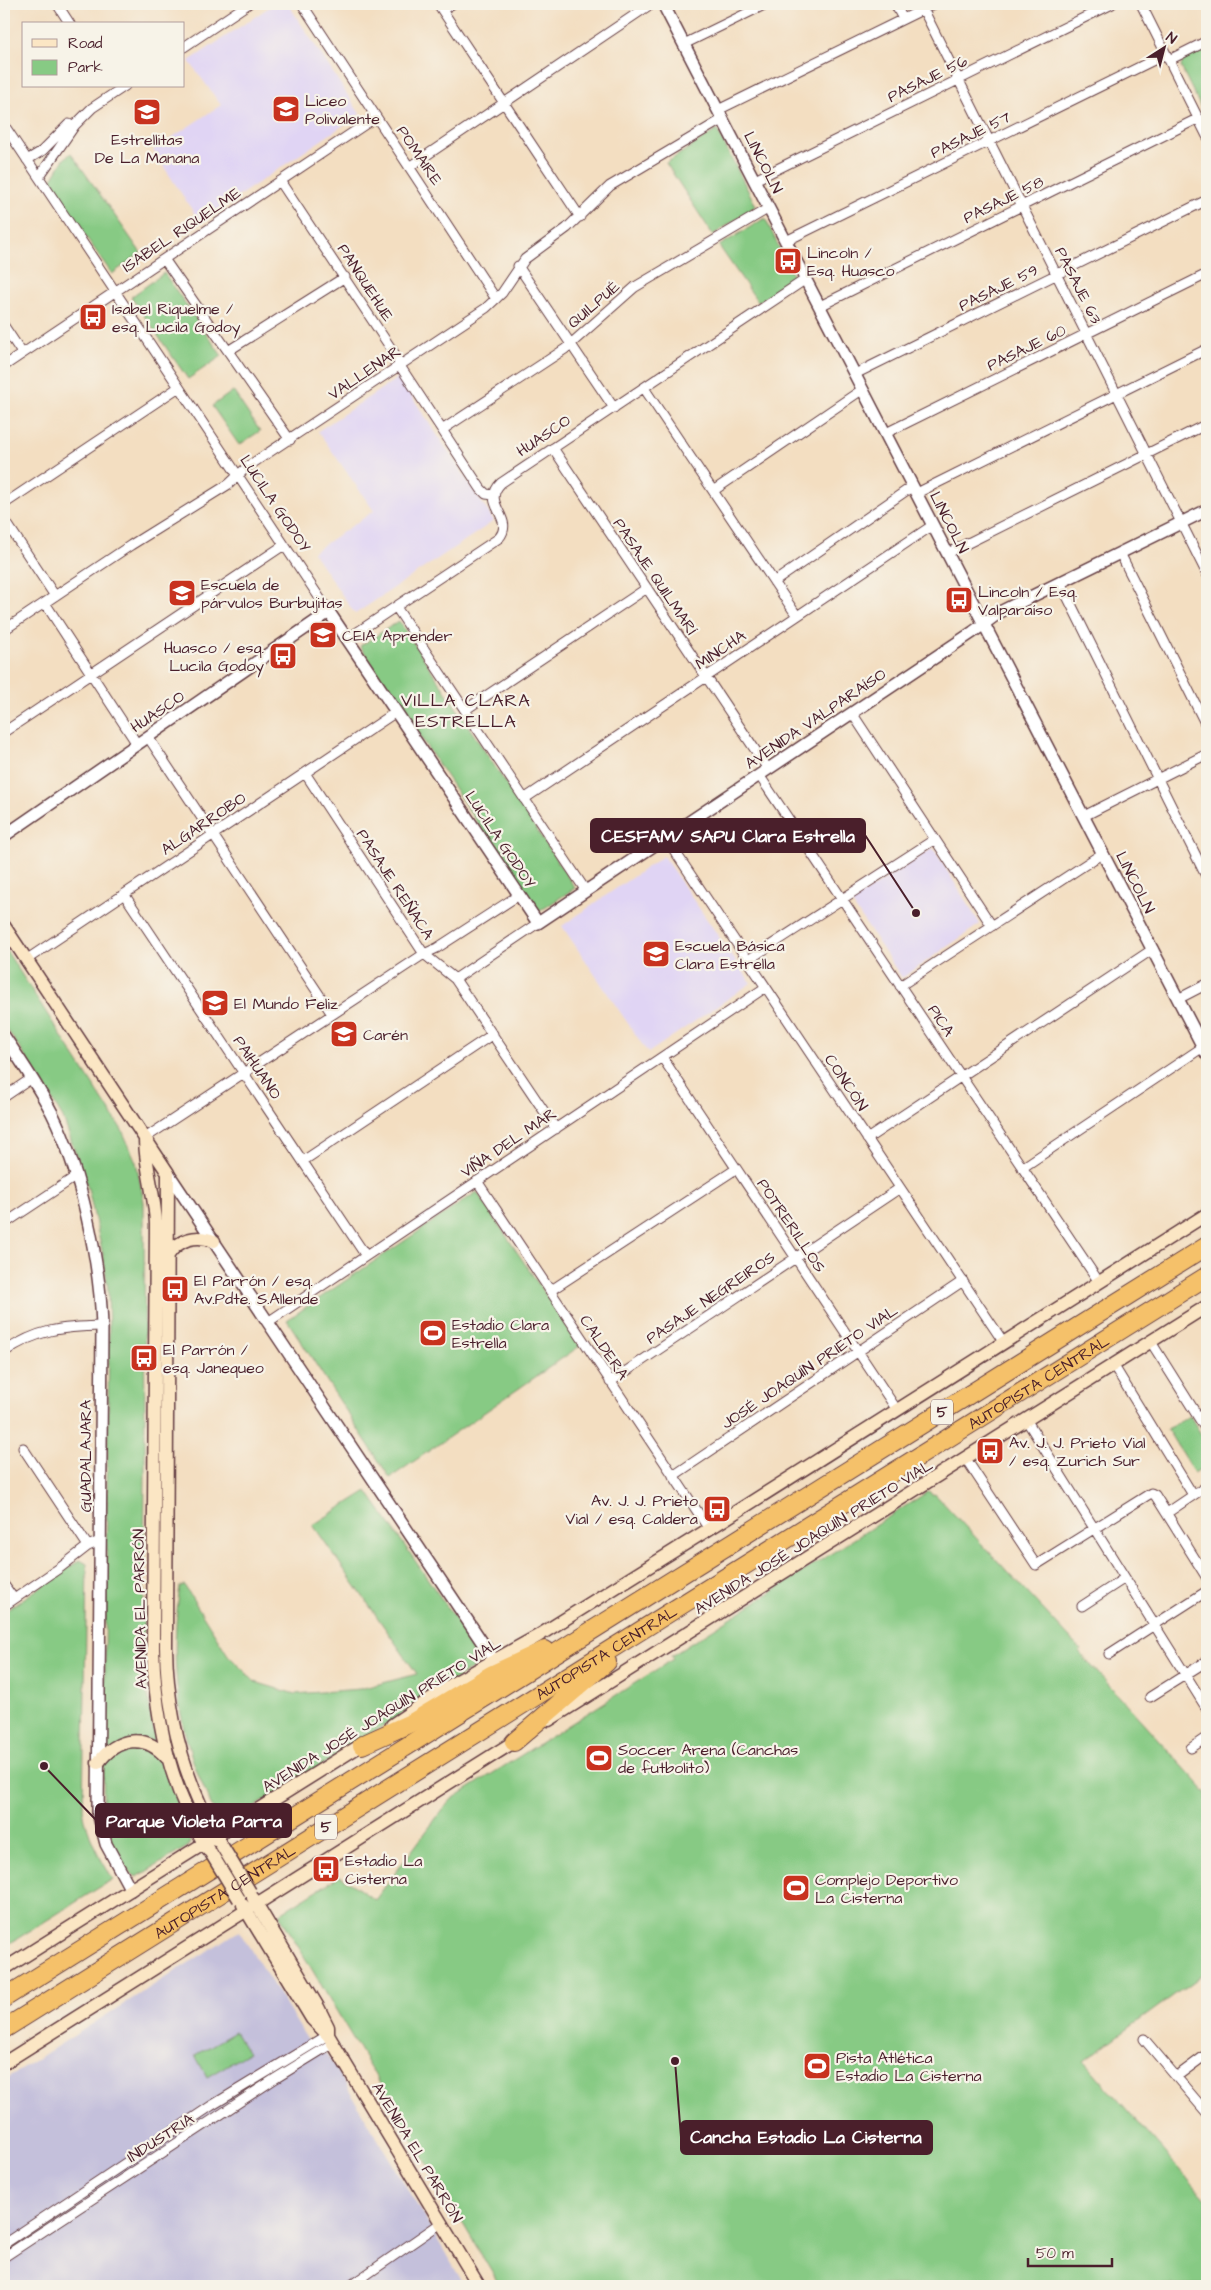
<svg xmlns="http://www.w3.org/2000/svg" width="1211" height="2290" viewBox="0 0 1211 2290" font-family="'Architects Daughter',sans-serif">
	<style>
		.built { fill: #e0d4f4 }
		.industrial { fill: #c4c0db }
		.green { fill: #87ca84; stroke: #687458 }
		.lines { fill: none; stroke-linecap: round; stroke-linejoin: round }
		.minor-casing { stroke: #633c42; stroke-width: 11 }
		.tertiary-casing { stroke: #633c42; stroke-width: 14 }
		.secondary-casing { stroke: #633c42; stroke-width: 15 }
		.motorway-casing { stroke: #633c42; stroke-width: 20 }
		.minor { stroke: #fff; stroke-width: 9 }
		.tertiary { stroke: #fff; stroke-width: 11 }
		.secondary { stroke: #fbe6c4; stroke-width: 12 }
		.motorway { stroke: #f5c16b; stroke-width: 18 }
		.secondary-bridge-casing { stroke: #633c42; stroke-width: 15; stroke-linecap: butt }
		.secondary-bridge { stroke: #fbe6c4; stroke-width: 12 }
		.labels { text-anchor: middle; stroke-width: 4.5; stroke-linejoin: round; paint-order: stroke }
		.shield { fill: #f7f3e8; stroke: #7e5f64; stroke-width: 1 }
		.shield-label { font-size: 15px; font-weight: bold; fill: #4a1f2b }
		.street-label { font-size: 16px; fill: #4a1f2b; stroke: #f7f3e8 }
		.poi-label { font-size: 16px; fill: #4a1f2b; stroke: #f7f3e8; text-anchor: start }
		.neighbourhood-label { font-size: 18px; letter-spacing: 1px; fill: #4a1f2b; stroke: #f7f3e8 }
		.leader { fill: none; stroke: #4a1f2b; stroke-width: 2 }
		.callout-dot { fill: #4a1f2b; stroke: #f7f3e8; stroke-width: 2 }
		.callout { fill: #4a1f2b; stroke: #4a1f2b; stroke-width: 2 }
		.callout-label { font-size: 18px; text-anchor: middle; font-weight: bold; fill: #fff }
	</style>
	<rect width="100%" height="100%" fill="#f7f3e8"/>
	<filter id="ink" filterUnits="userSpaceOnUse"><feTurbulence type="fractalNoise" baseFrequency=".02" numOctaves="2"/><feDisplacementMap in="SourceGraphic" scale="10" xChannelSelector="R" yChannelSelector="G"/><feConvolveMatrix kernelMatrix="1 2 1 2 8 2 1 2 1" color-interpolation-filters="sRGB"/></filter>
	<filter id="wash" filterUnits="userSpaceOnUse"><feTurbulence type="fractalNoise" baseFrequency=".0096" numOctaves="4" result="noise"/><feDisplacementMap in="SourceGraphic" scale="20" xChannelSelector="R" yChannelSelector="G"/><feGaussianBlur stdDeviation="1.12" result="paint"/><feColorMatrix in="noise" values="0 0 0 0 0 0 0 0 0 0 0 0 0 0 0 0 0 1.4 0 .05"/><feComposite in="paint" operator="in"/></filter>
	<g filter="url(#wash)">
		<rect width="100%" height="100%" fill="#f3dec1"/>
		<path class="built" d="M 274,4 L 290,7 L 360,114 L 200,222 L 153,150 L 221,105 L 189,61 Z
			M 399,377 L 494,521 L 355,614 L 313,552 L 374,511 L 318,431 Z
			M 933,848 L 980,924 L 902,978 L 851,902 Z
			M 663,856 L 751,983 L 648,1053 L 562,926 Z"/>
		<path class="industrial" d="M 239,1931 L 307,2039 L 328,2055 L 465,2286 L 4,2286 L 4,2080 Z"/>
		<path class="green" d="M 1207,46 L 1207,120 L 1181,67 L 1184,57 Z
			M 717,130 L 756,206 L 713,235 L 666,163 Z
			M 71,153 L 141,253 L 112,274 L 49,184 L 64,159 Z
			M 765,218 L 795,280 L 758,302 L 719,246 Z
			M 164,273 L 222,356 L 188,379 L 131,297 Z
			M 233,391 L 260,431 L 239,445 L 212,406 Z
			M 399,621 L 575,888 L 537,913 L 360,646 Z
			M 4,947 L 122,1130 L 136,1162 L 144,1202 L 145,1473 L 143,1671 L 159,1758 L 191,1834 L 189,1846 L 137,1877 C 118,1868 107,1832 103,1812 L 109,1334 L 108,1289 L 103,1255 L 88,1188 L 63,1118 L 38,1076 L 4,1025 Z
			M 477,1192 L 580,1346 L 390,1478 L 287,1320 Z
			M 1190,1416 L 1207,1444 L 1207,1465 L 1194,1473 L 1167,1429 Z
			M 367,1491 L 479,1653 L 477,1665 L 310,1773 L 227,1824 C 214,1815 209,1800 203,1786 C 175,1723 170,1654 180,1586 L 184,1585 L 228,1655 L 255,1682 L 295,1694 L 360,1689 L 417,1674 L 313,1525 Z
			M 929,1491 L 932,1495 L 935,1494 L 1081,1650 L 1079,1652 L 1207,1793 L 1207,1971 L 1084,2061 L 1207,2201 L 1207,2286 L 500,2286 L 279,1914 L 340,1876 L 375,1900 L 449,1801 L 673,1659 L 671,1656 Z
			M 80,1560 L 87,1564 L 83,1809 C 87,1836 99,1857 113,1879 L 4,1947 L 4,1612 Z
			M 235,2032 L 248,2053 L 207,2077 L 195,2055 Z"/>
	</g>
	<g filter="url(#ink)">
		<g class="lines">
			<defs>
				<path id="minor" d="M 57,4 L 70,24
					M 302,4 L 496,299
					M 438,4 L 580,217
					M 895,4 L 903,19
					M 1141,4 L 1207,136
					M 923,9 L 1207,574
					M 442,10 L 452,4
					M 684,44 L 766,4
					M 184,47 L 248,4
					M 1169,60 L 1207,41
					M 718,110 L 934,4
					M 4,125 L 329,612
					M 27,160 L 42,151 L 69,124
					M 409,167 L 651,4
					M 39,177 L 75,125 L 92,108 L 125,86
					M 755,180 L 1112,4
					M 280,181 L 396,356 L 400,366 L 481,489 L 486,494 L 494,495
					M 786,241 L 1166,54
					M 164,259 L 290,440
					M 518,266 L 614,408
					M 820,306 L 1199,118
					M 4,326 L 22,353
					M 228,351 L 345,277
					M 4,366 L 376,117
					M 855,374 L 1207,200
					M 644,388 L 797,616
					M 442,430 L 565,349 L 635,287 L 769,208
					M 886,433 L 1207,274
					M 553,448 L 768,769
					M 713,491 L 863,389
					M 917,493 L 1207,349
					M 4,504 L 179,387
					M 4,519 L 55,596
					M 948,553 L 1207,424
					M 1120,553 L 1207,727
					M 774,582 L 913,486
					M 1060,582 L 1207,878
					M 45,603 L 137,744
					M 396,607 L 586,891
					M 4,630 L 131,545 L 229,484 L 247,467 L 486,308 L 502,293 L 525,259 L 567,228 L 610,186 L 723,119
					M 347,639 L 499,538 C 516,518 480,504 501,483 L 806,279
					M 465,710 L 647,588
					M 852,713 L 992,926
					M 4,732 L 284,545
					M 148,737 L 332,1014
					M 305,773 L 424,954 L 455,979 L 556,1129
					M 759,775 L 1099,1282
					M 524,799 L 933,525
					M 1084,816 L 1207,754
					M 666,838 L 1004,1343
					M 124,894 L 366,1256
					M 26,960 L 396,712
					M 748,960 L 935,839
					M 455,979 L 538,923
					M 900,986 L 1103,853
					M 1178,999 L 1207,984
					M 662,1057 L 897,1410
					M 4,1097 L 32,1078
					M 145,1138 L 424,954 L 437,948 L 519,895
					M 867,1139 L 1153,949
					M 303,1161 L 493,1034
					M 1022,1168 L 1203,1047
					M 477,1181 L 709,1529
					M 4,1224 L 75,1177
					M 550,1291 L 736,1169
					M 268,1322 L 766,987
					M 1151,1342 L 1207,1431
					M 4,1352 C 38,1329 62,1327 102,1326
					M 1114,1366 L 1193,1495
					M 610,1382 L 900,1188
					M 1027,1421 L 1207,1709
					M 23,1448 L 88,1546
					M 966,1459 L 1036,1565 L 1151,1493 L 1155,1495 L 1207,1578
					M 673,1476 L 963,1281
					M 1167,1513 L 1207,1486
					M 4,1585 L 14,1599
					M 4,1606 L 61,1567 L 88,1546 L 100,1541
					M 1082,1606 L 1125,1578
					M 1109,1654 L 1207,1591
					M 1150,1697 L 1207,1661
					M 1191,1748 L 1207,1737
					M 1144,2039 L 1207,2113
					M 1176,2077 L 1207,2054
					M 4,2244 L 211,2106 L 328,2035
					M 4,2257 L 276,2078 L 333,2043
					M 350,2286 L 441,2223"/>
				<path id="tertiary" d="M 663,4 L 1207,1055
					M 4,836 L 329,612 L 538,923 L 973,632 L 1000,612 L 1207,510
					M 4,1036 C 21,1061 38,1086 52,1113 C 81,1171 100,1262 102,1326 L 98,1813 L 106,1844 L 131,1890
					M 168,1173 L 494,1660"/>
				<path id="secondary" d="M 4,926 L 168,1173 L 166,1647 C 167,1718 185,1783 220,1843
					M 145,1138 C 145,1167 155,1195 156,1224 L 153,1649 C 155,1720 170,1789 208,1850
					M 168,1255 C 179,1239 196,1234 214,1241
					M 549,1720 L 1207,1306
					M 392,1725 L 454,1683 L 538,1636 L 709,1529 L 1207,1214
					M 98,1763 C 117,1737 146,1733 167,1758
					M 253,1898 L 318,2007 L 328,2027 L 328,2035
					M 243,1905 L 312,2019 L 328,2035 L 479,2286
					M 4,1969 L 369,1740
					M 4,2063 L 520,1738"/>
				<g id="motorway">
					<path d="M 514,1742 L 607,1662"/>
					<path d="M 362,1745 L 413,1722 L 491,1675 L 545,1650"/>
					<path d="M 4,1998 L 1207,1246"/>
					<path id="s1" d="M 4,2029 L 1207,1276"/>
				</g>
			</defs>
			<use href="#minor" class="minor-casing"/>
			<use href="#tertiary" class="tertiary-casing"/>
			<use href="#secondary" class="secondary-casing"/>
			<use href="#motorway" class="motorway-casing"/>
			<use href="#minor" class="minor"/>
			<use href="#tertiary" class="tertiary"/>
			<use href="#secondary" class="secondary"/>
			<use href="#motorway" class="motorway"/>
			<defs>
				<path id="secondary-bridge" d="M 222,1846 L 250,1892
					M 211,1853 L 239,1899"/>
			</defs>
			<use href="#secondary-bridge" class="secondary-bridge-casing"/>
			<use href="#secondary-bridge" class="secondary-bridge"/>
		</g>
	</g>
	<defs>
		<symbol id="school-square" viewBox="-11 -11 22 22"><rect x="-9" y="-9" width="18" height="18" rx="4" fill="#c8321e" stroke="#f7f3e8"/><path d="M0-5L7-2L0 1L-7-2ZM-4 1L0 2.5L4 1V4Q0 6-4 4Z" fill="#fff"/></symbol>
		<symbol id="bus-square" viewBox="-11 -11 22 22"><rect x="-9" y="-9" width="18" height="18" rx="4" fill="#c8321e" stroke="#f7f3e8"/><path d="M-5-6H5V4H4V6H2V4H-2V6H-4V4H-5ZM-3.5-4V0h7V-4ZM-3.5 1.2v1.5H-2V1.2ZM2 1.2v1.5H3.5V1.2Z" fill="#fff"/></symbol>
		<symbol id="stadium-square" viewBox="-11 -11 22 22"><rect x="-9" y="-9" width="18" height="18" rx="4" fill="#c8321e" stroke="#f7f3e8"/><path d="M0-5a6.5 5 0 1 0 0 10a6.5 5 0 1 0 0-10ZM-3.5-1.8h7v3.6h-7Z" fill="#fff"/></symbol>
	</defs>
	<g fill-rule="evenodd">
		<use href="#school-square" x="270" y="93" width="32" height="32"/>
		<use href="#school-square" x="131" y="96" width="32" height="32"/>
		<use href="#bus-square" x="772" y="245" width="32" height="32"/>
		<use href="#bus-square" x="77" y="301" width="32" height="32"/>
		<use href="#school-square" x="166" y="577" width="32" height="32"/>
		<use href="#bus-square" x="943" y="584" width="32" height="32"/>
		<use href="#school-square" x="307" y="619" width="32" height="32"/>
		<use href="#bus-square" x="267" y="640" width="32" height="32"/>
		<use href="#school-square" x="640" y="938" width="32" height="32"/>
		<use href="#school-square" x="199" y="987" width="32" height="32"/>
		<use href="#school-square" x="328" y="1018" width="32" height="32"/>
		<use href="#bus-square" x="159" y="1273" width="32" height="32"/>
		<use href="#stadium-square" x="417" y="1317" width="32" height="32"/>
		<use href="#bus-square" x="128" y="1342" width="32" height="32"/>
		<use href="#bus-square" x="974" y="1435" width="32" height="32"/>
		<use href="#bus-square" x="701" y="1493" width="32" height="32"/>
		<use href="#stadium-square" x="583" y="1742" width="32" height="32"/>
		<use href="#bus-square" x="310" y="1853" width="32" height="32"/>
		<use href="#stadium-square" x="780" y="1872" width="32" height="32"/>
		<use href="#stadium-square" x="801" y="2050" width="32" height="32"/>
	</g>
	<g class="labels">
		<g class="shield">
			<rect x="931" y="1399.5" width="22" height="25" rx="4"/>
			<rect x="315" y="1814.5" width="22" height="25" rx="4"/>
		</g>
		<g class="shield-label">
			<text x="942" y="1417">5</text>
			<text x="326" y="1832">5</text>
		</g>
		<g class="street-label">
			<text transform="translate(927 78) rotate(-26)" y="6">PASAJE 56</text>
			<text transform="translate(970 134) rotate(-26)" y="6">PASAJE 57</text>
			<text transform="translate(420 155) rotate(56)" y="6">POMAIRE</text>
			<text transform="translate(764 162) rotate(63)" y="6">LINCOLN</text>
			<text transform="translate(1003 199) rotate(-26)" y="6">PASAJE 58</text>
			<text transform="translate(181 229) rotate(-34)" y="6">ISABEL RIQUELME</text>
			<text transform="translate(366 282) rotate(57)" y="6">PANQUEHUE</text>
			<text transform="translate(1079 285) rotate(63)" y="6">PASAJE 63</text>
			<text transform="translate(998 287) rotate(-26)" y="6">PASAJE 59</text>
			<text transform="translate(593 304) rotate(-41)" y="6">QUILPUÉ</text>
			<text transform="translate(1026 347) rotate(-26)" y="6">PASAJE 60</text>
			<text transform="translate(364 372) rotate(-34)" y="6">VALLENAR</text>
			<text transform="translate(543 435) rotate(-34)" y="6">HUASCO</text>
			<text transform="translate(276 503) rotate(56)" y="6">LUCILA GODOY</text>
			<text transform="translate(950 522) rotate(63)" y="6">LINCOLN</text>
			<text transform="translate(656 576) rotate(56)" y="6">PASAJE QUILMARÍ</text>
			<text transform="translate(720 649) rotate(-34)" y="6">MINCHA</text>
			<text transform="translate(157 711) rotate(-34)" y="6">HUASCO</text>
			<text transform="translate(815 718) rotate(-34)" y="6">AVENIDA VALPARAÍSO</text>
			<text transform="translate(203 823) rotate(-34)" y="6">ALGARROBO</text>
			<text transform="translate(501 839) rotate(56)" y="6">LUCILA GODOY</text>
			<text transform="translate(1136 882) rotate(63)" y="6">LINCOLN</text>
			<text transform="translate(396 884) rotate(57)" y="6">PASAJE REÑACA</text>
			<text transform="translate(942 1020) rotate(56)" y="6">PICA</text>
			<text transform="translate(258 1067) rotate(56)" y="6">PAIHUANO</text>
			<text transform="translate(847 1082) rotate(56)" y="6">CONCÓN</text>
			<text transform="translate(508 1142) rotate(-34)" y="6">VIÑA DEL MAR</text>
			<text transform="translate(792 1225) rotate(56)" y="6">POTRERILLOS</text>
			<text transform="translate(710 1297) rotate(-34)" y="6">PASAJE NEGREIROS</text>
			<text transform="translate(605 1347) rotate(56)" y="6">CALDERA</text>
			<text transform="translate(809 1366) rotate(-34)" y="6">JOSÉ JOAQUÍN PRIETO VIAL</text>
			<text dy="6" stroke="none"><textPath href="#s1" startOffset="1220">AUTOPISTA CENTRAL</textPath></text>
			<text transform="translate(85 1456) rotate(-90)" y="6">GUADALAJARA</text>
			<text transform="translate(813 1536) rotate(-32)" y="6">AVENIDA JOSÉ JOAQUÍN PRIETO VIAL</text>
			<text transform="translate(139 1609) rotate(-91)" y="6">AVENIDA EL PARRÓN</text>
			<text dy="6" stroke="none"><textPath href="#s1" startOffset="710">AUTOPISTA CENTRAL</textPath></text>
			<text transform="translate(381 1714) rotate(-32)" y="6">AVENIDA JOSÉ JOAQUÍN PRIETO VIAL</text>
			<text dy="6" stroke="none"><textPath href="#s1" startOffset="260">AUTOPISTA CENTRAL</textPath></text>
			<text transform="translate(160 2137) rotate(-33)" y="6">INDUSTRIA</text>
			<text transform="translate(418 2152) rotate(59)" y="6">AVENIDA EL PARRÓN</text>
		</g>
		<g class="poi-label">
			<text x="305" y="106">Liceo<tspan x="305" dy="18">Polivalente</tspan></text>
			<text x="147" y="145" text-anchor="middle">Estrellitas<tspan x="147" dy="18">De La Manana</tspan></text>
			<text x="807" y="258">Lincoln /<tspan x="807" dy="18">Esq. Huasco</tspan></text>
			<text x="112" y="314">Isabel Riquelme /<tspan x="112" dy="18">esq. Lucila Godoy</tspan></text>
			<text x="201" y="590">Escuela de<tspan x="201" dy="18">párvulos Burbujitas</tspan></text>
			<text x="978" y="597">Lincoln / Esq.<tspan x="978" dy="18">Valparaíso</tspan></text>
			<text x="342" y="641">CEIA Aprender</text>
			<text x="264" y="653" text-anchor="end">Huasco / esq.<tspan x="264" dy="18">Lucila Godoy</tspan></text>
			<text x="675" y="951">Escuela Básica<tspan x="675" dy="18">Clara Estrella</tspan></text>
			<text x="234" y="1009">El Mundo Feliz</text>
			<text x="363" y="1040">Carén</text>
			<text x="194" y="1286">El Parrón / esq.<tspan x="194" dy="18">Av.Pdte. S.Allende</tspan></text>
			<text x="452" y="1330">Estadio Clara<tspan x="452" dy="18">Estrella</tspan></text>
			<text x="163" y="1355">El Parrón /<tspan x="163" dy="18">esq. Janequeo</tspan></text>
			<text x="1009" y="1448">Av. J. J. Prieto Vial<tspan x="1009" dy="18">/ esq. Zurich Sur</tspan></text>
			<text x="698" y="1506" text-anchor="end">Av. J. J. Prieto<tspan x="698" dy="18">Vial / esq. Caldera</tspan></text>
			<text x="618" y="1755">Soccer Arena (Canchas<tspan x="618" dy="18">de futbolito)</tspan></text>
			<text x="345" y="1866">Estadio La<tspan x="345" dy="18">Cisterna</tspan></text>
			<text x="815" y="1885">Complejo Deportivo<tspan x="815" dy="18">La Cisterna</tspan></text>
			<text x="836" y="2063">Pista Atlética<tspan x="836" dy="18">Estadio La Cisterna</tspan></text>
		</g>
		<g class="neighbourhood-label">
			<text x="466" y="706">VILLA CLARA<tspan x="466" dy="21">ESTRELLA</tspan></text>
		</g>
	</g>
	<path class="leader" d="M916 913L865 835M44 1766L96 1820M675 2061L681 2137"/>
	<g class="callout-dot">
		<circle cx="916" cy="913" r="5"/>
		<circle cx="44" cy="1766" r="5"/>
		<circle cx="675" cy="2061" r="5"/>
	</g>
	<g class="callout">
		<rect x="591" y="819" width="274" height="33" rx="5"/>
		<rect x="96" y="1804" width="195" height="33" rx="5"/>
		<rect x="681" y="2121" width="251" height="33" rx="5"/>
	</g>
	<g class="callout-label">
		<text x="728" y="842">CESFAM/ SAPU Clara Estrella</text>
		<text x="194" y="1827">Parque Violeta Parra</text>
		<text x="806" y="2143">Cancha Estadio La Cisterna</text>
	</g>
	<rect width="1211" height="2290" fill="none" stroke="#f7f3e8" stroke-width="20"/>
	<rect x="22" y="22" width="162" height="65" fill="#f7f3e8" stroke="#b29e9c"/>
	<rect x="32" y="39" width="25" height="8" fill="#fbe6c4" stroke="#b29e9c"/>
	<text x="68" y="48" font-size="15" fill="#4a1f2b">Road</text>
	<rect x="32" y="60" width="25" height="15" fill="#87ca84" stroke="#b29e9c"/>
	<text x="68" y="72" font-size="15" fill="#4a1f2b">Park</text>
	<g transform="translate(1164 48) rotate(36)" stroke="#f7f3e8" stroke-width="4" paint-order="stroke">
	<path d="M0-4L9 19L0 12L-9 19Z" fill="#4a1f2b"/>
	<text y="-8" font-size="14" font-weight="bold" text-anchor="middle" fill="#4a1f2b">N</text>
	</g>
	<path d="M1028 2258v8h84v-8" fill="none" stroke="#4a1f2b" stroke-width="2.5"/>
	<text x="1036" y="2258" font-size="15" fill="#4a1f2b" stroke="#f7f3e8" stroke-width="4" paint-order="stroke">50 m</text>
</svg>
